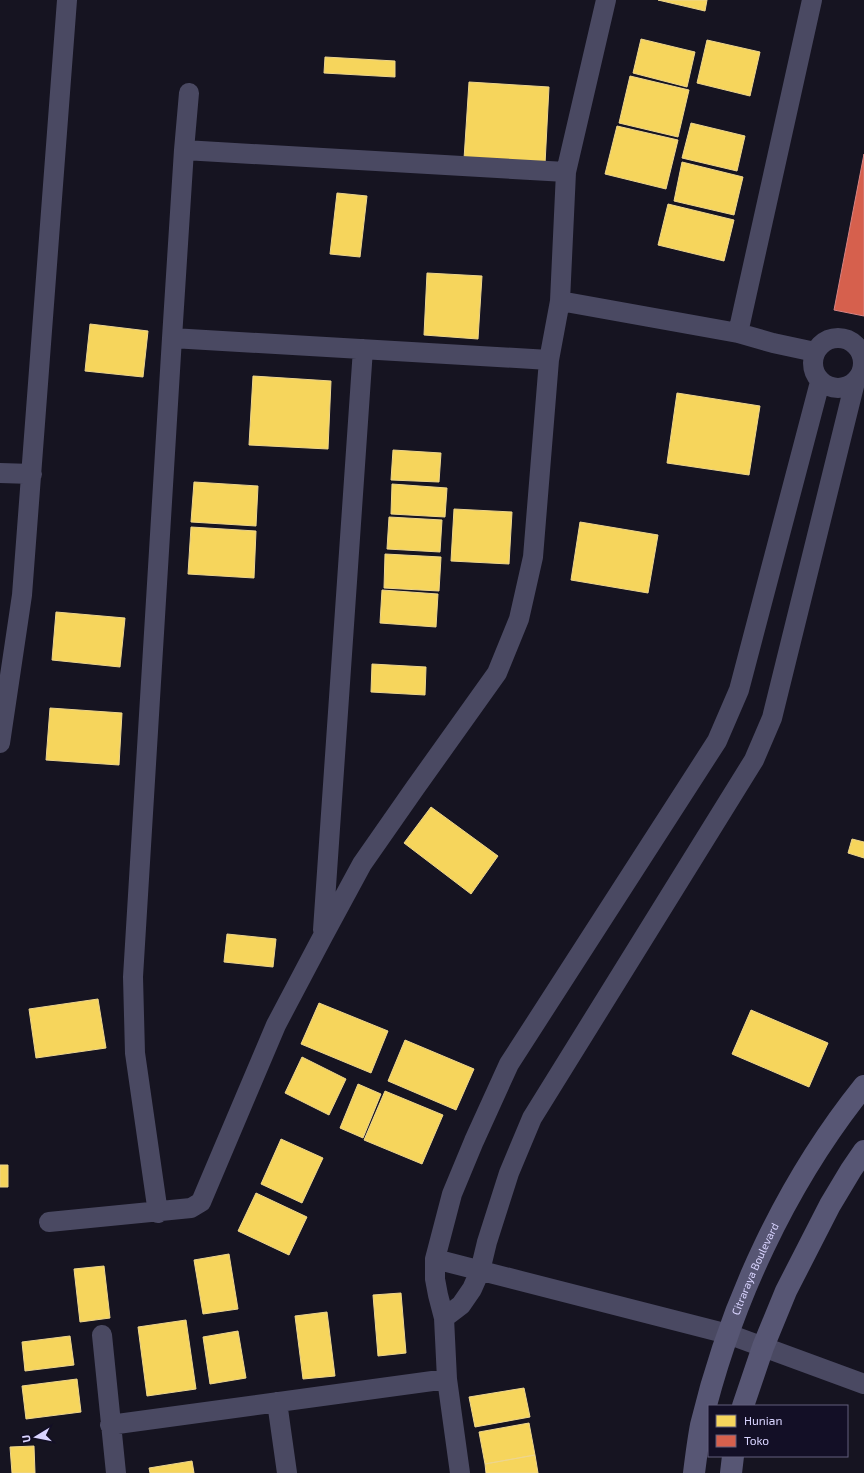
<svg xmlns="http://www.w3.org/2000/svg" width="864" height="1473" viewBox="0 0 864 1473" font-family="'Exo 2',sans-serif">
	<style>
		.homes { fill: #f6d55c; stroke: #edd58d }
		.shops { fill: #d6604d; stroke: #d78382 }
		.lines { fill: none; stroke-linecap: round; stroke-linejoin: round }
		.street { stroke: #4a4962; stroke-width: 20 }
		.secondary { stroke: #575674; stroke-width: 22 }
		.labels { text-anchor: middle; stroke-width: 4; stroke-linejoin: round; paint-order: stroke }
		.street-label { font-size: 11px; fill: #d9d4ff; stroke: #130f26 }
	</style>
	<rect width="100%" height="100%" fill="#161421"/>
	<path class="homes" d="M 658,0 L 707,0 L 705,11 Z
		M 641,39 L 695,52 L 687,87 L 633,73 Z
		M 707,40 L 760,52 L 750,96 L 697,83 Z
		M 325,57 L 395,61 L 395,77 L 324,73 Z
		M 630,76 L 689,90 L 678,137 L 619,123 Z
		M 469,82 L 549,87 L 545,164 L 464,159 Z
		M 691,123 L 745,136 L 737,171 L 682,158 Z
		M 617,126 L 678,140 L 666,189 L 605,174 Z
		M 682,162 L 743,177 L 734,215 L 674,201 Z
		M 337,193 L 367,196 L 360,257 L 330,254 Z
		M 668,204 L 734,220 L 724,261 L 658,245 Z
		M 427,273 L 482,276 L 478,339 L 424,335 Z
		M 90,324 L 148,331 L 143,377 L 85,371 Z
		M 253,376 L 331,381 L 328,449 L 249,445 Z
		M 677,393 L 760,406 L 749,475 L 667,463 Z
		M 393,450 L 441,453 L 439,482 L 391,480 Z
		M 194,482 L 258,486 L 256,526 L 191,522 Z
		M 392,484 L 447,488 L 445,517 L 391,514 Z
		M 454,509 L 512,512 L 509,564 L 451,561 Z
		M 389,517 L 442,520 L 440,552 L 387,549 Z
		M 580,522 L 658,535 L 648,593 L 571,580 Z
		M 191,527 L 256,531 L 254,578 L 188,574 Z
		M 385,554 L 441,557 L 439,591 L 384,588 Z
		M 382,590 L 438,594 L 436,627 L 380,623 Z
		M 56,612 L 125,618 L 120,667 L 52,660 Z
		M 372,664 L 426,667 L 425,695 L 371,692 Z
		M 50,708 L 122,713 L 119,765 L 46,760 Z
		M 431,807 L 498,856 L 471,894 L 404,843 Z
		M 852,839 L 864,842 L 864,858 L 848,853 Z
		M 227,934 L 276,939 L 273,967 L 224,962 Z
		M 98,999 L 106,1048 L 36,1058 L 29,1009 Z
		M 319,1003 L 388,1031 L 371,1073 L 301,1044 Z
		M 751,1010 L 828,1043 L 809,1087 L 732,1054 Z
		M 405,1040 L 474,1069 L 456,1110 L 388,1081 Z
		M 302,1057 L 346,1079 L 329,1115 L 285,1093 Z
		M 358,1084 L 381,1094 L 363,1138 L 340,1128 Z
		M 385,1091 L 443,1115 L 422,1164 L 364,1140 Z
		M 281,1139 L 323,1158 L 302,1203 L 261,1184 Z
		M 0,1165 L 8,1165 L 8,1187 L 0,1187 Z
		M 256,1193 L 307,1217 L 289,1255 L 238,1231 Z
		M 229,1254 L 238,1309 L 203,1314 L 194,1260 Z
		M 104,1266 L 110,1318 L 80,1322 L 74,1269 Z
		M 401,1293 L 406,1353 L 378,1356 L 373,1295 Z
		M 327,1312 L 335,1376 L 303,1379 L 295,1316 Z
		M 186,1320 L 196,1389 L 147,1396 L 138,1327 Z
		M 238,1331 L 246,1378 L 210,1384 L 203,1337 Z
		M 70,1336 L 74,1365 L 25,1371 L 22,1342 Z
		M 77,1379 L 81,1412 L 26,1419 L 22,1386 Z
		M 524,1388 L 530,1417 L 475,1427 L 469,1397 Z
		M 529,1423 L 535,1455 L 485,1464 L 479,1432 Z
		M 34,1446 L 35,1473 L 12,1473 L 10,1447 Z
		M 535,1455 L 538,1473 L 486,1473 L 485,1464 Z
		M 192,1461 L 194,1473 L 150,1473 L 149,1468 Z"/>
	<path class="shops" d="M 864,154 L 864,316 L 834,310 Z"/>
	<g class="lines">
		<path class="street" d="M 184,150 L 566,172
			M 560,301 L 738,333 L 773,343 L 815,352
			M 738,333 L 812,0
			M813 363a25 25 0 1 1 50 0a25 25 0 1 1-50 0Z
			M 172,338 L 549,360
			M 0,473 L 32,474
			M 0,743 L 22,595 L 67,0
			M 323,930 L 363,349
			M 158,1213 L 135,1053 L 133,977 L 172,338 L 184,150 L 189,93
			M 49,1222 L 191,1208 L 201,1202 L 276,1025 L 323,936 L 362,864 L 415,788 L 497,673 L 519,619 L 533,557 L 549,360 L 560,301 L 566,172 L 606,0
			M 435,1259 L 728,1334 L 864,1384
			M 444,1318 L 461,1305 L 472,1289 L 480,1271 L 487,1242 L 509,1173 L 532,1118 L 754,760 L 772,718 L 855,382
			M 102,1335 L 116,1473
			M 277,1402 L 287,1473
			M 110,1425 L 447,1379
			M 460,1473 L 447,1379 L 444,1318 L 438,1295 L 435,1279 L 435,1259 L 452,1194 L 474,1141 L 509,1064 L 717,741 L 739,690 L 820,382"/>
		<g class="secondary">
			<path d="M 743,1406 L 763,1347 L 786,1291 L 830,1205 L 851,1170 L 864,1151"/>
			<path id="s1" d="M 694,1473 C 696,1457 698,1441 701,1425 C 730,1304 786,1183 864,1086"/>
			<path d="M 731,1473 L 733,1456"/>
		</g>
	</g>
	<g class="labels">
		<g class="street-label">
			<text dy="4" stroke="none"><textPath href="#s1" startOffset="214">Citraraya Boulevard</textPath></text>
		</g>
	</g>
	<rect x="708" y="1405" width="140" height="52" fill="#130f26" stroke="#625e7d"/>
	<rect x="716" y="1415" width="20" height="12" fill="#f6d55c" stroke="#625e7d"/>
	<text x="744" y="1425" font-size="12" fill="#d9d4ff">Hunian</text>
	<rect x="716" y="1435" width="20" height="12" fill="#d6604d" stroke="#625e7d"/>
	<text x="744" y="1445" font-size="12" fill="#d9d4ff">Toko</text>
	<g transform="translate(36 1437) rotate(260)" stroke="#130f26" stroke-width="3" paint-order="stroke">
	<path d="M0-3L7 15L0 10L-7 15Z" fill="#d9d4ff"/>
	<text y="-6" font-size="11" font-weight="bold" text-anchor="middle" fill="#d9d4ff">U</text>
	</g>
</svg>
